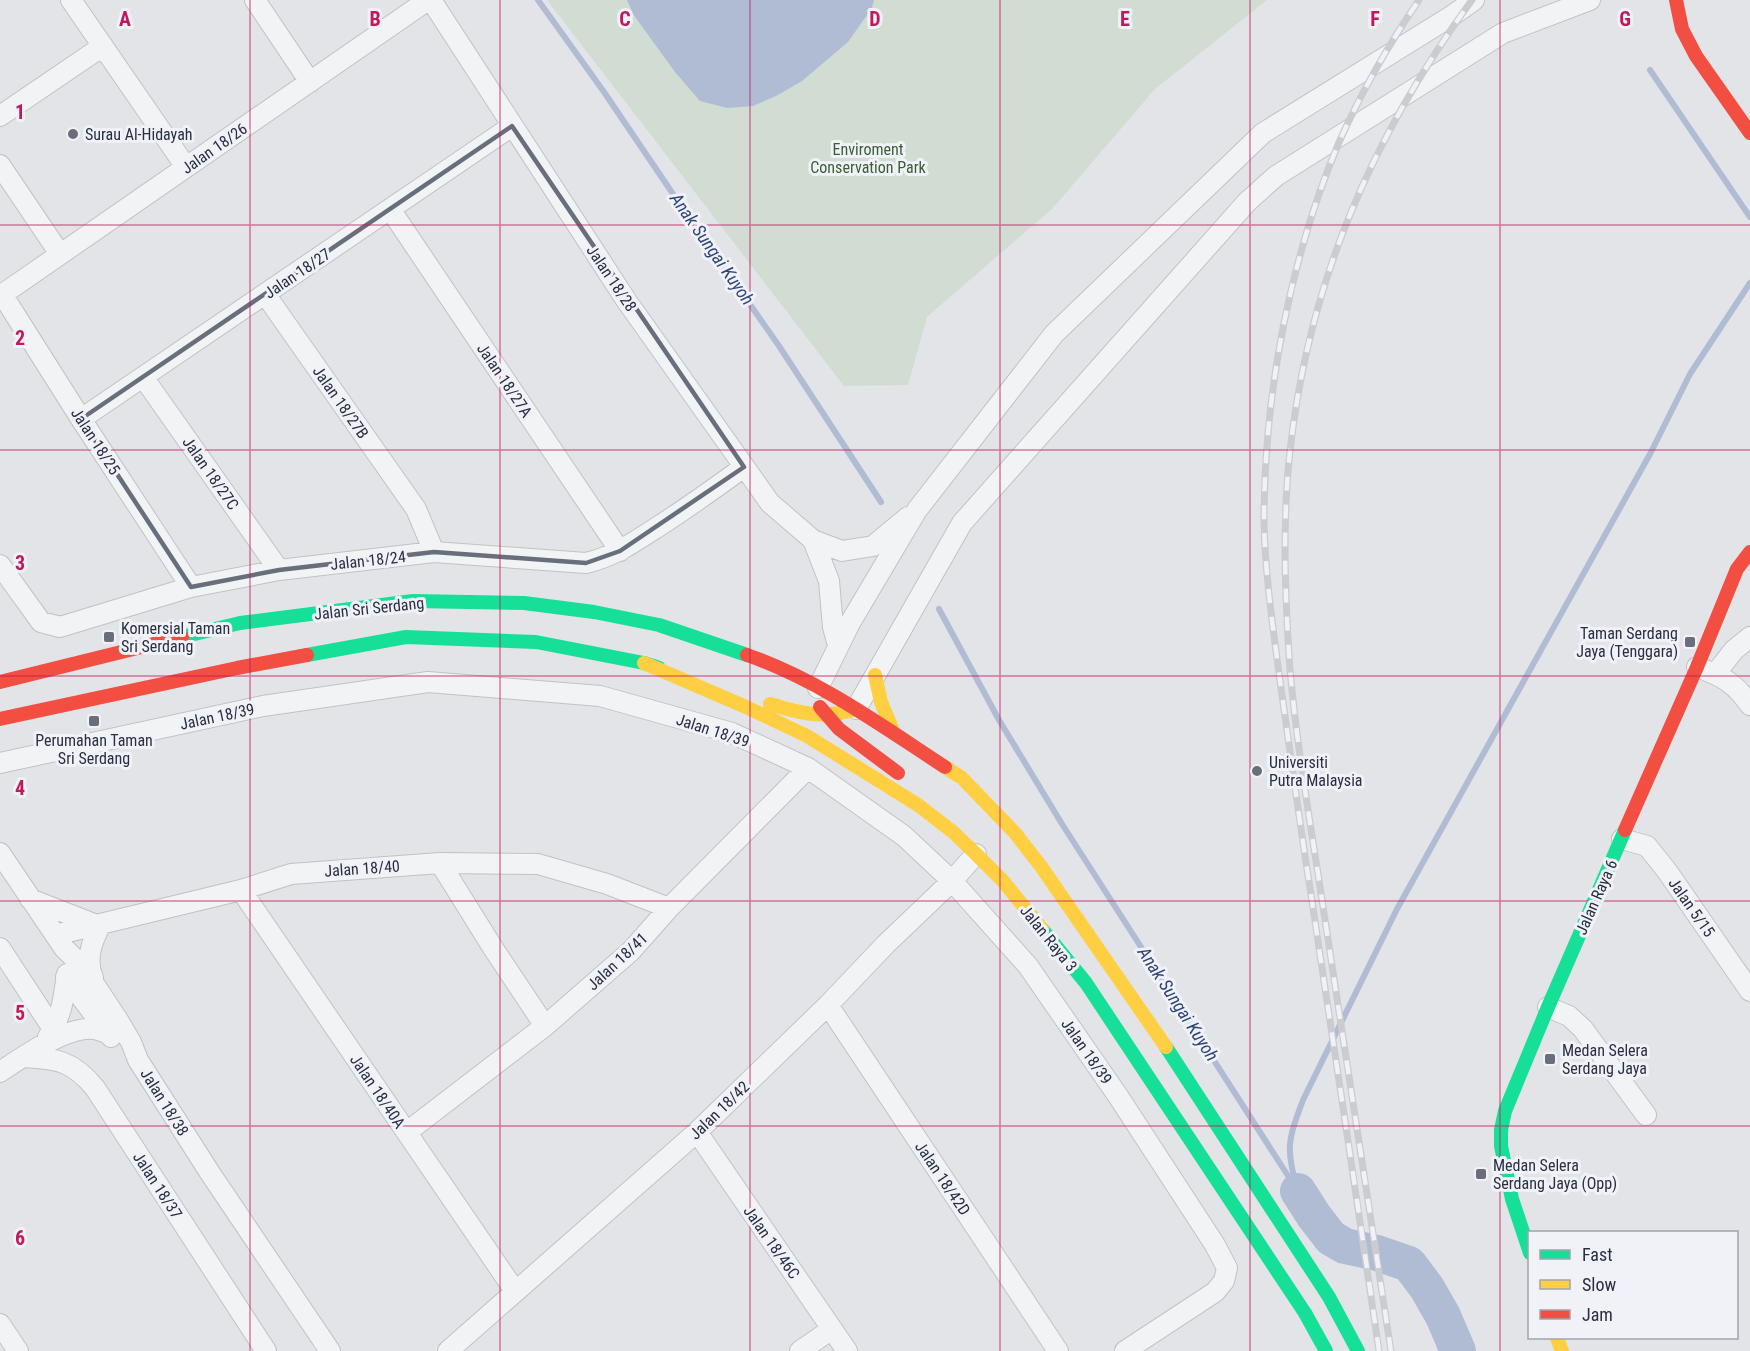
<svg xmlns="http://www.w3.org/2000/svg" width="1750" height="1351" viewBox="0 0 1750 1351" font-family="'Roboto Condensed',sans-serif">
	<style>
		.green { fill: #d1dcd3 }
		.water { fill: #b0bcd4 }
		.lines { fill: none; stroke-linecap: round; stroke-linejoin: round }
		.stream { stroke: #b0bcd4; stroke-width: 6 }
		.river { stroke: #b0bcd4; stroke-width: 36 }
		.street-casing { stroke: #c1c2c6; stroke-width: 22 }
		.street { stroke: #f2f3f5; stroke-width: 20 }
		.fast { stroke: #16e098; stroke-width: 14 }
		.slow { stroke: #ffcf43; stroke-width: 14 }
		.jam { stroke: #f24e42; stroke-width: 14 }
		.rail-casing { stroke: #cbccd0; stroke-width: 7 }
		.rail { stroke: #f0f2f7; stroke-width: 4.5; stroke-dasharray: 14; stroke-linecap: butt }
		.marked { fill: none; stroke: #696e7d; stroke-width: 4.5; stroke-linejoin: round }
		.grid { fill: none; stroke: #c2185b; stroke-width: 1.5; stroke-opacity: 0.55 }
		.poi-dot { fill: #696e7d; stroke: #f0f2f7; stroke-width: 2 }
		.labels { text-anchor: middle; stroke-width: 6; stroke-linejoin: round; paint-order: stroke }
		.poi-label { font-size: 16px; fill: #282e43; stroke: #f0f2f7; text-anchor: start }
		.street-label { font-size: 16px; fill: #282e43; stroke: #f0f2f7 }
		.park-label { font-size: 16px; fill: #375f34; stroke: #f0f2f7 }
		.water-label { font-size: 18px; font-style: italic; fill: #304679; stroke: #f0f2f7 }
		.grid-label { font-size: 20px; text-anchor: middle; font-weight: bold; fill: #c2185b; stroke: #f0f2f7; stroke-width: 6; stroke-linejoin: round; paint-order: stroke }
	</style>
	<rect width="100%" height="100%" fill="#e3e4e8"/>
	<path class="green" d="M 547,0 L 1267,0 L 1155,89 L 1053,208 L 927,317 L 908,385 L 844,386 Z"/>
	<path class="water" d="M 627,0 L 874,0 L 872,8 L 848,42 L 802,81 L 776,96 L 753,106 L 727,108 L 700,101 L 675,72 L 633,14 Z"/>
	<g class="lines">
		<path class="stream" d="M 538,0 L 604,92 L 673,194 L 779,346 L 881,502
			M 1650,70 L 1750,217
			M 939,609 L 999,720 L 1062,824 L 1292,1182
			M 1298,1191 C 1285,1149 1288,1140 1303,1100 L 1397,909 L 1650,454 L 1690,374 L 1750,283"/>
		<path class="river" d="M 1298,1191 L 1314,1216 L 1331,1238 L 1345,1246 L 1377,1253 L 1409,1264 L 1427,1288 L 1443,1316 L 1458,1351"/>
		<defs>
			<path id="street" d="M 71,0 L 186,167
				M 255,0 L 310,82
				M 431,0 L 626,300 L 770,503 L 813,540 L 842,551 L 873,546 L 908,517
				M 0,116 L 103,46
				M 0,165 L 60,254
				M 390,209 L 620,551
				M 2,294 L 81,419 L 191,587
				M 265,294 L 416,509 L 434,552
				M 0,296 L 428,0
				M 143,377 L 279,570
				M 81,419 L 512,126
				M 813,540 L 829,581 L 833,627 L 838,645
				M 0,565 L 41,622 L 60,627 L 191,587 L 279,570 L 434,552 L 586,563 C 612,557 633,543 656,528 C 686,509 715,488 744,467
				M 1697,667 C 1722,676 1735,683 1750,705
				M 1716,673 L 1734,650 L 1750,637
				M 818,688 L 850,623 L 917,510 L 1054,334 L 1263,133 L 1453,15 L 1474,0
				M 856,709 L 962,523 L 1247,202 L 1276,176 L 1503,33 L 1590,0
				M 0,763 L 263,706 L 428,682 L 600,696 L 732,733 L 808,768 L 904,836 L 952,881 L 1028,966 L 1118,1096 L 1215,1245 L 1227,1268 L 1224,1281 L 1215,1292 L 1125,1351
				M 1622,839 L 1647,846 L 1667,871 L 1750,991
				M 0,853 L 64,948 L 83,967 L 118,1020 L 131,1042 L 138,1060 L 210,1173 L 330,1351
				M 440,863 L 493,948 L 545,1026
				M 241,890 L 515,1291
				M 30,899 L 94,924
				M 55,935 L 241,890 L 291,874 L 440,863 L 538,864 L 607,884 L 669,908
				M 0,948 L 53,1029
				M 66,977 L 111,1037
				M 93,978 C 85,959 92,941 101,924
				M 828,1005 L 1058,1351
				M 1548,1007 L 1569,1016 L 1583,1029 L 1646,1115
				M 48,1037 C 63,1013 63,1000 67,974
				M 23,1057 C 57,1059 72,1060 95,1088 L 266,1351
				M 0,1072 C 22,1057 68,1025 95,1029 C 99,1030 105,1032 109,1034
				M 407,1132 L 545,1026 L 631,951 L 669,908 L 808,768
				M 697,1132 L 847,1351
				M 0,1324 L 18,1351
				M 448,1351 L 697,1132 L 828,1005 L 886,944 L 952,881 L 976,854
				M 800,1351 L 832,1329"/>
		</defs>
		<use href="#street" class="street-casing"/>
		<use href="#street" class="street"/>
		<path class="fast" d="M 182,637 L 240,623 L 413,601 L 524,603 L 594,612 L 659,625 L 747,655
			M 307,655 L 406,637 L 536,642 L 644,663 L 659,668
			M 1042,929 L 1086,983 L 1305,1313 L 1326,1351
			M 1166,1047 L 1329,1297 L 1358,1351
			M 1530,1253 L 1512,1199 L 1501,1146 L 1501,1130 L 1505,1111 L 1548,1007 L 1625,830"/>
		<path class="slow" d="M 644,663 L 746,707 L 807,736 L 918,805 L 953,832 L 976,854 L 1003,881 L 1042,929
			M 875,675 L 881,702 L 894,733
			M 770,704 C 802,714 824,719 856,709
			M 945,767 L 962,778 L 1015,833 L 1040,865 L 1166,1047
			M 1557,1338 L 1562,1351"/>
		<path class="jam" d="M 1676,0 L 1682,29 L 1696,56 L 1750,133
			M 747,655 C 819,680 882,726 945,767
			M 0,682 L 182,637
			M 820,707 L 839,729 L 898,773
			M 0,719 L 237,668 L 307,655
			M 1625,830 L 1697,667 L 1737,569 L 1750,552"/>
		<defs>
			<path id="rail" d="M 1379,1351 C 1357,1197 1333,1042 1310,888 C 1299,819 1290,750 1280,681 C 1273,628 1265,574 1264,521 C 1264,394 1290,257 1340,140 C 1362,91 1389,44 1419,0
				M 1391,1351 C 1369,1205 1346,1059 1324,913 C 1312,832 1297,750 1290,669 C 1285,597 1282,523 1290,451 C 1309,281 1372,137 1472,0"/>
		</defs>
		<use href="#rail" class="rail-casing"/>
		<use href="#rail" class="rail"/>
	</g>
	<path class="marked" d="M 512,126 L 744,467 L 620,551 L 586,563 L 434,552 L 279,570 L 191,587 L 81,419 Z"/>
	<path class="grid" d="M 250,0 L 250,1351M 500,0 L 500,1351M 750,0 L 750,1351M 1000,0 L 1000,1351M 1250,0 L 1250,1351M 1500,0 L 1500,1351M 0,225 L 1750,225M 0,450 L 1750,450M 0,676 L 1750,676M 0,901 L 1750,901M 0,1126 L 1750,1126"/>
	<g class="poi-dot">
		<circle cx="73" cy="134" r="6"/>
		<rect x="103" y="631" width="12" height="12" rx="3"/>
		<rect x="1684" y="636" width="12" height="12" rx="3"/>
		<rect x="88" y="715" width="12" height="12" rx="3"/>
		<circle cx="1257" cy="771" r="6"/>
		<rect x="1544" y="1053" width="12" height="12" rx="3"/>
		<rect x="1475" y="1168" width="12" height="12" rx="3"/>
	</g>
	<g class="labels">
		<g class="poi-label">
			<text x="85" y="140">Surau Al-Hidayah</text>
			<text x="121" y="634">Komersial Taman<tspan x="121" dy="18">Sri Serdang</tspan></text>
			<text x="1678" y="639" text-anchor="end">Taman Serdang<tspan x="1678" dy="18">Jaya (Tenggara)</tspan></text>
			<text x="94" y="746" text-anchor="middle">Perumahan Taman<tspan x="94" dy="18">Sri Serdang</tspan></text>
			<text x="1269" y="768">Universiti<tspan x="1269" dy="18">Putra Malaysia</tspan></text>
			<text x="1562" y="1056">Medan Selera<tspan x="1562" dy="18">Serdang Jaya</tspan></text>
			<text x="1493" y="1171">Medan Selera<tspan x="1493" dy="18">Serdang Jaya (Opp)</tspan></text>
		</g>
		<g class="street-label">
			<text transform="translate(214 148) rotate(-35)" y="6">Jalan 18/26</text>
			<text transform="translate(297 273) rotate(-34)" y="6">Jalan 18/27</text>
			<text transform="translate(612 278) rotate(56)" y="6">Jalan 18/28</text>
			<text transform="translate(505 380) rotate(56)" y="6">Jalan 18/27A</text>
			<text transform="translate(341 402) rotate(55)" y="6">Jalan 18/27B</text>
			<text transform="translate(96 441) rotate(57)" y="6">Jalan 18/25</text>
			<text transform="translate(211 473) rotate(55)" y="6">Jalan 18/27C</text>
			<text transform="translate(368 560) rotate(-6)" y="6">Jalan 18/24</text>
			<text transform="translate(369 608) rotate(-6)" y="6">Jalan Sri Serdang</text>
			<text transform="translate(217 716) rotate(-12)" y="6">Jalan 18/39</text>
			<text transform="translate(713 730) rotate(18)" y="6">Jalan 18/39</text>
			<text transform="translate(362 868) rotate(-4)" y="6">Jalan 18/40</text>
			<text transform="translate(1596 897) rotate(-66)" y="6">Jalan Raya 6</text>
			<text transform="translate(1692 907) rotate(55)" y="6">Jalan 5/15</text>
			<text transform="translate(1049 938) rotate(51)" y="6">Jalan Raya 3</text>
			<text transform="translate(617 961) rotate(-43)" y="6">Jalan 18/41</text>
			<text transform="translate(1087 1051) rotate(55)" y="6">Jalan 18/39</text>
			<text transform="translate(378 1091) rotate(56)" y="6">Jalan 18/40A</text>
			<text transform="translate(165 1102) rotate(58)" y="6">Jalan 18/38</text>
			<text transform="translate(719 1110) rotate(-44)" y="6">Jalan 18/42</text>
			<text transform="translate(943 1178) rotate(56)" y="6">Jalan 18/42D</text>
			<text transform="translate(158 1185) rotate(57)" y="6">Jalan 18/37</text>
			<text transform="translate(772 1242) rotate(55)" y="6">Jalan 18/46C</text>
		</g>
		<g class="park-label">
			<text x="868" y="155">Enviroment<tspan x="868" dy="18">Conservation Park</tspan></text>
		</g>
		<g class="water-label">
			<text transform="translate(712 249) rotate(55)" y="6">Anak Sungai Kuyoh</text>
			<text transform="translate(1178 1004) rotate(57)" y="6">Anak Sungai Kuyoh</text>
		</g>
	</g>
	<g class="grid-label">
		<text x="125" y="26">A</text>
		<text x="375" y="26">B</text>
		<text x="625" y="26">C</text>
		<text x="875" y="26">D</text>
		<text x="1125" y="26">E</text>
		<text x="1375" y="26">F</text>
		<text x="1625" y="26">G</text>
		<text x="20" y="119">1</text>
		<text x="20" y="345">2</text>
		<text x="20" y="570">3</text>
		<text x="20" y="795">4</text>
		<text x="20" y="1020">5</text>
		<text x="20" y="1245">6</text>
	</g>
	<rect x="1528" y="1231" width="210" height="108" fill="#f0f2f7" stroke="#a0a4af" stroke-width="1.5"/>
	<rect x="1540" y="1250" width="30" height="9" fill="#16e098" stroke="#a0a4af" stroke-width="1.5"/>
	<text x="1582" y="1261" font-size="18" fill="#282e43">Fast</text>
	<rect x="1540" y="1280" width="30" height="9" fill="#ffcf43" stroke="#a0a4af" stroke-width="1.5"/>
	<text x="1582" y="1291" font-size="18" fill="#282e43">Slow</text>
	<rect x="1540" y="1310" width="30" height="9" fill="#f24e42" stroke="#a0a4af" stroke-width="1.5"/>
	<text x="1582" y="1321" font-size="18" fill="#282e43">Jam</text>
</svg>
